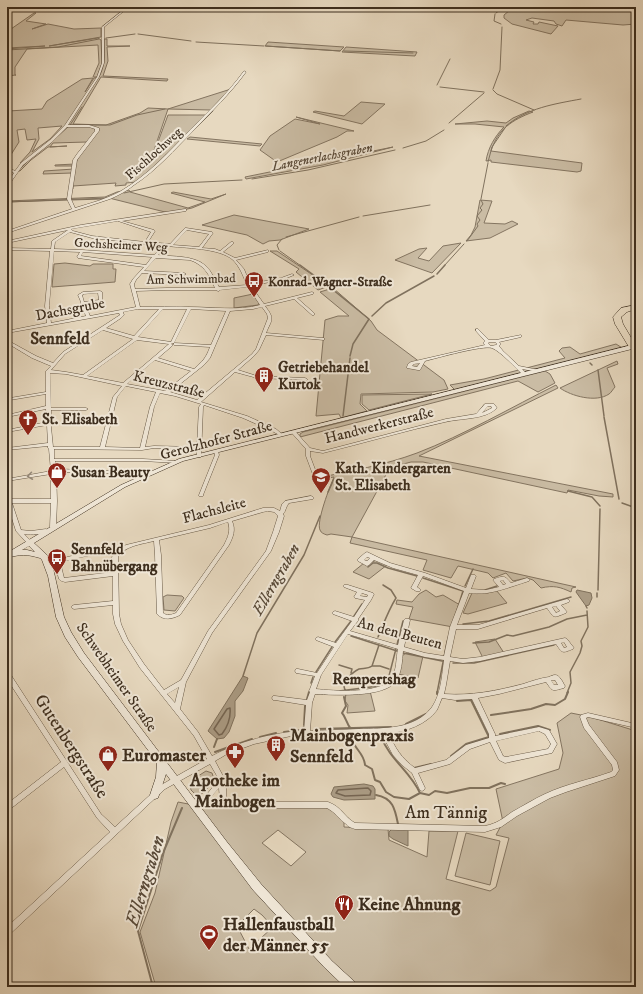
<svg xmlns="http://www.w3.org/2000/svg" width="643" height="994" viewBox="0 0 643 994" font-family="'IM FELL DW Pica',serif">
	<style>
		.green { fill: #cabca4; stroke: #847561; fill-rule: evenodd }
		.water { fill: #ad9f89; stroke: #80725e }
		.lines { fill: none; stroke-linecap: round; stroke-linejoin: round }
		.shore { stroke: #756654; stroke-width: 1.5 }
		.stream-far2 { stroke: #80725e; stroke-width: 1 }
		.stream-far1 { stroke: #80725e; stroke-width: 1.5 }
		.stream { stroke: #80725e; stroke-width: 2 }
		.street-casing { stroke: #685946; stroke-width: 1 }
		.secondary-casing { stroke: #3d2e1e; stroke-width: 1 }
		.highway-casing { stroke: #3d2e1e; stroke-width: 1 }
		.street { fill: #efe6d6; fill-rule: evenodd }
		.secondary { fill: #efe6d6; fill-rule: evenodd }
		.highway { fill: #e7d9c0; fill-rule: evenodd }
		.oneway { stroke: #968a7a }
		.labels { text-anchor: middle; stroke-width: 4; stroke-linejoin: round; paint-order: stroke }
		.far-street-label { font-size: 13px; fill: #3d2e1e; stroke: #efe6d6 }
		.far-water-label { font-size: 13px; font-style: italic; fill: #594a39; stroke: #efe6d6 }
		.far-poi-label { font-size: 13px; font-weight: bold; fill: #3d2e1e; stroke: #efe6d6; text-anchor: start }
		.street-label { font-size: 15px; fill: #3d2e1e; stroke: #efe6d6 }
		.poi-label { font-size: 15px; font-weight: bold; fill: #3d2e1e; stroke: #efe6d6; text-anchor: start }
		.water-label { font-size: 16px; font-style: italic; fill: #594a39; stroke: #efe6d6 }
		.neighbourhood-label { font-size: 16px; font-weight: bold; fill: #3d2e1e; stroke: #efe6d6 }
		.quarter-label { font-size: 17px; font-weight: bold; fill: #3d2e1e; stroke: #efe6d6 }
		.near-poi-label { font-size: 18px; font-weight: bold; fill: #3d2e1e; stroke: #efe6d6; text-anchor: start }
		.near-street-label { font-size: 18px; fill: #3d2e1e; stroke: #efe6d6 }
		.near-water-label { font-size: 19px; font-style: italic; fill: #594a39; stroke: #efe6d6 }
	</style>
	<rect width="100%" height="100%" fill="#e7d9c0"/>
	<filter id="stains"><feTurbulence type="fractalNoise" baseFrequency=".005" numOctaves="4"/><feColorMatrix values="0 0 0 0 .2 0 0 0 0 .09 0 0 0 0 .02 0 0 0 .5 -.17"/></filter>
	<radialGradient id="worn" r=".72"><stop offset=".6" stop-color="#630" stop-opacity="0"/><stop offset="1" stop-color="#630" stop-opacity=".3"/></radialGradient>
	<path class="green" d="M 491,7 L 636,7 L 636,24 L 623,25 L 566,20 L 562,26 L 556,24 L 554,21 L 532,18 L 526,20 L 534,22 L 533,24 L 538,24 L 539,22 L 558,26 L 551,34 L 512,24 L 504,18 L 504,15 L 510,10 Z
		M 34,13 L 36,13 L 26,21 L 46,24 L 32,29 L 48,24 L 74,29 L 101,28 L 101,37 L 49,46 L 98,38 L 101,40 L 102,63 L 97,77 L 93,77 L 99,63 L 98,45 L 27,49 L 15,67 L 15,75 L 16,75 L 7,76 L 7,49 L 45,46 L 7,48 L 7,29 L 11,29 Z
		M 104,39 L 107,39 L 107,46 L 130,46 L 107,47 L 108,61 L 103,76 L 168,79 L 167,81 L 101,77 L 73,124 L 106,125 L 140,113 L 148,108 L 168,109 L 231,89 L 211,110 L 168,109 L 151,159 L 153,159 L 152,158 L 168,115 L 207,115 L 138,182 L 126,183 L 126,185 L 115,186 L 116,183 L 73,186 L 73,189 L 71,189 L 72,173 L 43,174 L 44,171 L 74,169 L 74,166 L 55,166 L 55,165 L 75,164 L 87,142 L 53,143 L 50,147 L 67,146 L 48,147 L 31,160 L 20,171 L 16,171 L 22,164 L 20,163 L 30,152 L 36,139 L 27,140 L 25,129 L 17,130 L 19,142 L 7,161 L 8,111 L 42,109 L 47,101 L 82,79 L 93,78 L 85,92 L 94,78 L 99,77 C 106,64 104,53 104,39 ZM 62,126 L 50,139 L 32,152 L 39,139 L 38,128 Z
		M 268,42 L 344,47 L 340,51 L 265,46 Z
		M 346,47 L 417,52 L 415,56 L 342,52 Z
		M 361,102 L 385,104 L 362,124 L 313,112 L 315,111 L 344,116 Z
		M 529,111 L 533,112 C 512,120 498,129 491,151 L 582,163 L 581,171 L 577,172 L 491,162 L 491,160 L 486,161 C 488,148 495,136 504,127 L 475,124 L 455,124 L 487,121 L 506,123 L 513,118 Z
		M 296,117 L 354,131 L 347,131 L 337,137 L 277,162 L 260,150 L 270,136 L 295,119 L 320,124 Z
		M 190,137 L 262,144 L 260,146 L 187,139 Z
		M 393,147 L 323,165 L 246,179 L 245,177 Z
		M 129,190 L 130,192 L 188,208 L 205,202 L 171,193 L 173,192 L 211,199 L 226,194 L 192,208 L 169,213 L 109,198 L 7,202 L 7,201 L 105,197 L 117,192 Z
		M 480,200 L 492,201 L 484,223 L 505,224 L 512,221 L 518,224 L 490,238 L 466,241 L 471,235 L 475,227 Z
		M 234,215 L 309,229 L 280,240 L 269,241 L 263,244 L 247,235 L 202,225 Z
		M 461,243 L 432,273 L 395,260 L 419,249 L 427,248 L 418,258 L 429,261 L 443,246 Z
		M 270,251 L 277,251 L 329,286 L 318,290 L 296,272 L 299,269 Z
		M 65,263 L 90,266 L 93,264 L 113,264 L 113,269 L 116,269 L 115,282 L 52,287 L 54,264 Z
		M 333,288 L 371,321 L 377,330 L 444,380 L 448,389 L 433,392 L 361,394 L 360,404 L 367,411 L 341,418 L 339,414 L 316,416 L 325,320 L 338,316 L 349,316 L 320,292 Z
		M 253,294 L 259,303 L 258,305 L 234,308 L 234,298 Z
		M 616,344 L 624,349 L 456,391 L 450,385 L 484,379 L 565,358 L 559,351 L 562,348 L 570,347 L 580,354 Z
		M 617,361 L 618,364 L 607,368 L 615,387 C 613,389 611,393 609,394 C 596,403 571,396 560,388 Z
		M 545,371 L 550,374 L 555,383 L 538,392 L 518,381 L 300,437 L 300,434 L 303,432 Z
		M 556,385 L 558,388 L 419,456 L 613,494 L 613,497 L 599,496 L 568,490 L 567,493 L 423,462 L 411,462 L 388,468 L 388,471 L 352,537 L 576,587 L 572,588 L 571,592 C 560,587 554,585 541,588 L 533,580 L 527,578 L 513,581 L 506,573 L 493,578 L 488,573 L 458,566 L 451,578 L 423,570 L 427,560 L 350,543 L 352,537 L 331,534 L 327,535 C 324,534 321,533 320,530 C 316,522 330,486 334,477 L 317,480 L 317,478 C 351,471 385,465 417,453 C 464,435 512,407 556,385 Z
		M 432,394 L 369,410 L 362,404 L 362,395 Z
		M 376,560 L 387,565 L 369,579 L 353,572 L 364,563 L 368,565 Z
		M 426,590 L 436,597 L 443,595 L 460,605 L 453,627 L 409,619 L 413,607 L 396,604 L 397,600 L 412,602 L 419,594 Z
		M 496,590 L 507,603 L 468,614 L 463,613 L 472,593 L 488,593 Z
		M 167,595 L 182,596 L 184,598 L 175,611 L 164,610 L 163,597 Z
		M 495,639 L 504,653 L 483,658 L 475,642 Z
		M 406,653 L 423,656 L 418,678 L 398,674 L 402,656 Z
		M 370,691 L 375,711 L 347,713 L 348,705 L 345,701 L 346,693 Z
		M 571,713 L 591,717 L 636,731 L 636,987 L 156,987 L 140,932 L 155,893 L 171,822 L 178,802 L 209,808 L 313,805 L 333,809 L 344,822 L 344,827 L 388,829 L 389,840 L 427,857 L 429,831 L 458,831 L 446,879 L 490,891 L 496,887 L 509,838 L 496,835 L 503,822 L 496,789 L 559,769 L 563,753 L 557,723 ZM 278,830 L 306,852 L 291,866 L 262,843 ZM 254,909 L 262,915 L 273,927 L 249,949 L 237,926 Z
		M 206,771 L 212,773 L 214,779 L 207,789 L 206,788 L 203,791 L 204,792 L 198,797 L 191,790 L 190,785 L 195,778 Z
		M 466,833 L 500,841 L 490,885 L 455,876 Z"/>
	<path class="water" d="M 577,590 L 591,593 L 592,598 L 589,605 L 586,606 L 576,592 Z
		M 243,676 L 248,678 L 243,691 L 235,701 L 235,716 L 229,732 L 224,738 L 217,739 L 208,731 Z
		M 364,784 L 373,786 L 375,789 L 375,799 L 344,800 L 333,797 L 331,794 L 334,787 Z
		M 392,829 L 408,830 L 408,846 L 393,839 L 389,836 L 389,832 Z"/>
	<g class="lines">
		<path class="shore" d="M 230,708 C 231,718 228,726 222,734 L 219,735 L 214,729 L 227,709 Z
			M 368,788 L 371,791 L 370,795 L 345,796 L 336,793 L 338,790 Z"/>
		<path class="stream-far2" d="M 496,13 L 503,8
			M 495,14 L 494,21 L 501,24
			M 138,34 L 191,41
			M 106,38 L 135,34
			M 196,42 L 264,46
			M 266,46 L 340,51
			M 7,50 L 58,47 L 99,39
			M 344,51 L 413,53
			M 437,85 L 450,59
			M 440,87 L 484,92
			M 493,89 L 500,70 L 502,27
			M 493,90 L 497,94 L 534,110
			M 449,123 L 484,93
			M 70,125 L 80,125
			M 70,125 L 82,107
			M 89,125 L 110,125 L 137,115 L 165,109
			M 506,126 C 527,108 554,104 581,99
			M 192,132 L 213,111
			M 47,146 L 68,127
			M 403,148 L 426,141 L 444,130
			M 488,162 L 492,147 L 505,128
			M 20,169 L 28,161
			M 252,179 L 308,170 L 395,150
			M 124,193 L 164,184 L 242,180
			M 481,199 L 488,163
			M 71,200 L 103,199 L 109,197
			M 7,202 L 67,200
			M 363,216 L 430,205
			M 286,237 L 359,217
			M 467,241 L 478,226 L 477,224 L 480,220 L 477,216 L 482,210 L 480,208 L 483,204 L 481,200
			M 279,250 L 277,245 L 282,239
			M 280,251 L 301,266
			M 444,266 L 464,244"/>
		<path class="stream-far1" d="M 300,265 L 330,287
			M 437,274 L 445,265
			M 332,289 L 369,319 L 353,344 L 350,356
			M 372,316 L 386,303 L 434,276
			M 590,363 L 592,365
			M 598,370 L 604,416
			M 343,416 L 350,358
			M 604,417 L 619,499
			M 568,491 L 592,497 L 600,506
			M 328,492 L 334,479
			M 622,503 L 636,508
			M 368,567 L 373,563 L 377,563 L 388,568 L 417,576
			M 423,578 L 463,591 L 447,642 L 437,693
			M 465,586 L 473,569
			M 485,590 L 497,586
			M 598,590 L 600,509
			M 597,593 L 597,597
			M 586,606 L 587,608
			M 354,616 L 362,604
			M 463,624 L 489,621 L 571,597
			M 351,636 L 397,651
			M 378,637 C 384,623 388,611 396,598 L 391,590 L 383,585
			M 335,642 L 351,621
			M 473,643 L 489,642 L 507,635 L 513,636 L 549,627 L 567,619 L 587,615
			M 403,653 L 442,661
			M 453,663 L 474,663 L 554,645
			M 339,665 L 352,669 L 351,673
			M 372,666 L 380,666 L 389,669
			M 316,672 L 332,647
			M 243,676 L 257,633 L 304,555 L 320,516
			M 311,683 L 313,677
			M 345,690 L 343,683 C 348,678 352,672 359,669 C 364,668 368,669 372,666 L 379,645
			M 339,691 L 379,686 L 388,680 L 403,621
			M 567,693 L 571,683 L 570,672 L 580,653 L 582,646 L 581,641 L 588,627 L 587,611"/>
		<path class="stream" d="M 437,694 L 437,692
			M 344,697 L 346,706 L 342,713 C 346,717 346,723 351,729
			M 307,699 L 309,692
			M 491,715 L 531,709 L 546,704 L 555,705 L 565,699 L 568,692
			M 406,724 L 426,714
			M 304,725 L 305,706
			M 316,729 L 391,727
			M 284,732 L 300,730 L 304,727
			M 500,734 L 538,726 L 550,730
			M 381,736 C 389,759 410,771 420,793
			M 260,737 L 276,733
			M 352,739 C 355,750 364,753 365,765 L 372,769 L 375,780
			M 238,744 L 252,739
			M 214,747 L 217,739
			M 215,752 L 229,747
			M 451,756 L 466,744 L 489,737 L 471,700 L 457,701
			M 414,768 L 431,764
			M 375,780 L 380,782 L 386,792 L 394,797 L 409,799 L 420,793 L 429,795 L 435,791 L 447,793 L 470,788 L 489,788 L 501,783 L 505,784
			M 376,795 C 393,798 395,809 398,824
			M 153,987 L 138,931 L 163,853 L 182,808"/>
		<defs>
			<path id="street" d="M 127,7 L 129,7 L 104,27 L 104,63 L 99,77 L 68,125 L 89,125 L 99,128 L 99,131 L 77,160 L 71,199 L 75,208 C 91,203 107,199 121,191 C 148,175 169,152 190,130 C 209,111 228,93 244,71 L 246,72 C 230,94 211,112 193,131 C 174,150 157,170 134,185 C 127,191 119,195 110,199 L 7,233 L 7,231 L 72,209 L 67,199 L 73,160 L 77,154 L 95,131 L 95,129 L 89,127 L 67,127 L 52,142 L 23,165 L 8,186 L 7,186 L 7,183 L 14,173 L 7,169 L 7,167 L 15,171 L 21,163 L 50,140 L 65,125 L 97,77 L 102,63 L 102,27 Z
				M 185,209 L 186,209 L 186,211 L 122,221 L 154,230 L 155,231 L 148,242 L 170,244 L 185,228 L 186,228 L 212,232 L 213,233 L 202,248 L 215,249 L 220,251 L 231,242 L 233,242 L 233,244 L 223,252 L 235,258 L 268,250 L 268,252 L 236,260 L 244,269 L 250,284 L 281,278 L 292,274 L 294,275 L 284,279 L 251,286 L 264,304 L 312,292 L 314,293 L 313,294 L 297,298 L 314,313 L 314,315 L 312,315 L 294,299 L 265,306 C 275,319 272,319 266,333 L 323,338 L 324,338 L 324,340 L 266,335 L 259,350 L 254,356 L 238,370 L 257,376 L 305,378 L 307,379 L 307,380 L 257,378 L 235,372 L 201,402 L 247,416 L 276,429 L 283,435 L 281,436 L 272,431 L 243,418 L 204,405 L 203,407 L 201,456 L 201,457 L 199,457 L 197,456 L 197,450 L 154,448 L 142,450 L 54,449 L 54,459 L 143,459 L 177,461 L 179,462 L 177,463 L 143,461 L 55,461 L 56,469 L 150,472 L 152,473 L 150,474 L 56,472 L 57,501 L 56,527 L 55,528 L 51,528 L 50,527 L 51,503 L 12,503 L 21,530 L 31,531 L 46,529 L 49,531 C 42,535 32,535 24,534 L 32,542 L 29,544 L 27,543 L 16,531 L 7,503 L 7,494 L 9,495 L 11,499 L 51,499 L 51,474 L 7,481 L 7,479 L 51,471 L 49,449 L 48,448 L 48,446 L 7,450 L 7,448 L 48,443 L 47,425 L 7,432 L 7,430 L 47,422 L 46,409 L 7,417 L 7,415 L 46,406 L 46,394 L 10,400 L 8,399 L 10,398 L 46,392 L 46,371 L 51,366 L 32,358 L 7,343 L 7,340 L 36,356 L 53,363 L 63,352 L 120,315 L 119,313 L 7,333 L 7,331 L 47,323 L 45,306 L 50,251 L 7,250 L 7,248 L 51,249 L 52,241 L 68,230 L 7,243 L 7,241 L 81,225 ZM 118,221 L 151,232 L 145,242 L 92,236 L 73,231 L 71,229 ZM 187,230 L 209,234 L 199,247 L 173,245 ZM 70,232 L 92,238 L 163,246 L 154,255 L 82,250 L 54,249 L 55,242 ZM 166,246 C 184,248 220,248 233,260 C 240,267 243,276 247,285 L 219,287 C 215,280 212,272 206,266 C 194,255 173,257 158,255 ZM 54,251 L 80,252 L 77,257 L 78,258 L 144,267 L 133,279 L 130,284 L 136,307 L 90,316 L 85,304 L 102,302 L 102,292 L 100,291 L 83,292 L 78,295 L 81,302 L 80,303 L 81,304 L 86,316 L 51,323 L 49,306 ZM 83,252 L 152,257 L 146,265 L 81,256 ZM 156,258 L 190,260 C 204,265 209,274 215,288 L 167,288 L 135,289 L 134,284 L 136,280 L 142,273 L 184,275 L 186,274 L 184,273 L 144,271 ZM 248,287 L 260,305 C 237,311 213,307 189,307 C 173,306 156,307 140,307 L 136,291 L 167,290 L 216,290 L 218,291 L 219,291 L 220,290 ZM 98,293 L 99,300 L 84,302 L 82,295 L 84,294 ZM 262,307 L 267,314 L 268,318 L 256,349 L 252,354 L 197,400 L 170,392 L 204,365 L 210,358 L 230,311 L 253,309 ZM 138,309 L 159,309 L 134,336 L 106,328 L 121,318 L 124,315 L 123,312 ZM 163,309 L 187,309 L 171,342 L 138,337 ZM 191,309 L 226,311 L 211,345 L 174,343 ZM 103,330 L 133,339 L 83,375 L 66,372 L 51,370 L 65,354 ZM 137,340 L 169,344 L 123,383 L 87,376 ZM 172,343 L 174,343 L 174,345 L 175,345 L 210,347 C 206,358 203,361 194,369 L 158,358 L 172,346 L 173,345 L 171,344 ZM 155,360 L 191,371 L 165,391 L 127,384 ZM 50,373 L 66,374 L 122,386 L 113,397 L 100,447 L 53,447 L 51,427 L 51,410 L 86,410 L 88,409 L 86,408 L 51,408 ZM 126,386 L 156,392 L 150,407 L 140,448 L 105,447 L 117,397 ZM 160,393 L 175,396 L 201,404 L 199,407 L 197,447 L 154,446 L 145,447 L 154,407 Z
				M 476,329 L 478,329 L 489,340 L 496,340 L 521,335 L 521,337 L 499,342 L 501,344 L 499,346 L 503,351 L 519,366 L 539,370 L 541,371 L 539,372 L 522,369 L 527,374 L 525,375 L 523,375 C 517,369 500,351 492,348 C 483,345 437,358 425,361 L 420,370 L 418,370 L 407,368 L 407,367 L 408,364 L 411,362 L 485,345 L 483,343 L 485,341 L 476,331 ZM 489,342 L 495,342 L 497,344 L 496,345 L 491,346 L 488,343 ZM 420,363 L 417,367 L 412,366 L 414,364 Z
				M 485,404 L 494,404 L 497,408 C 485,420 461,418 445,422 C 404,431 364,443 323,453 L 310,451 L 310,456 L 319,480 L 317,481 L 315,480 L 306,456 L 306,449 L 291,432 L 293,431 L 295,431 L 310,448 L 323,451 L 446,419 L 476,414 ZM 488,406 L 491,406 L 492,408 L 482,413 Z
				M 214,451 L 218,451 L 219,455 L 203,495 L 203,496 L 199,496 L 199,495 L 215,455 L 214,452 Z
				M 311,496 L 313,497 L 314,498 L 313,499 L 289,503 C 286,506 286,511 283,514 L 284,516 L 279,532 L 271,551 L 212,633 L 186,682 L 180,709 L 198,732 L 212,756 C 238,742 274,732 304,731 L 306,705 L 275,700 L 273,700 L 272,698 L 273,696 L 275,696 L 307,700 L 310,692 L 309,691 L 310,689 L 315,676 L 296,673 L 295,671 L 296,669 L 298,669 L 317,673 L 334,647 L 316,640 L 315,639 L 316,638 L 318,637 L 336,643 L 352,621 L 333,614 L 332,613 L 333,612 L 335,611 L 354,617 L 365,600 L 355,598 L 354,597 L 357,592 L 344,587 L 343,586 L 344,585 L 348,585 L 373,593 L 374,594 L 371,600 L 358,619 L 358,621 L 357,622 L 350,631 L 398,645 L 404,620 L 405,619 L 409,619 L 410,620 L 404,647 L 425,653 L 444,656 L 450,627 L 464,591 L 423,576 L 417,587 L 421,590 L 420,591 L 416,591 L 411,588 L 418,575 L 393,568 L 374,560 L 369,565 L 367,566 L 358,561 L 357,560 L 358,559 L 365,553 L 367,552 L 390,563 L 425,573 L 466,588 L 471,575 L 475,575 L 476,576 L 471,589 L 486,590 L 499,587 L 493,580 L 494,579 C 504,576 504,575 511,583 L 527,578 L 529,579 L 530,580 L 529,581 C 509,587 490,596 469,593 L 457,625 L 478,625 L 567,599 L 569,600 L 570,601 L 569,602 L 561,605 L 567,612 L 566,613 C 553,618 555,619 547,608 L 478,629 L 456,629 L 450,657 L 463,659 L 480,657 L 565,638 L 567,639 L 574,648 L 573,649 C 562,653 563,654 556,644 L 480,661 L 463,663 L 450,661 L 446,685 L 444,694 C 471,696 496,691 523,684 C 532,681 541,678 549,677 C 551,676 553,675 555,675 C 560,675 563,683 565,686 L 564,688 C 552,691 553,692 546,682 L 499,694 L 478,698 L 495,734 L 495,736 L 539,727 L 549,730 L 557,744 L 552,753 L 505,763 L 499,760 L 490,742 L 470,749 L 450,764 L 418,773 L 425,788 L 424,790 L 422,791 L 420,790 L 412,773 L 402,765 L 393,755 L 386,742 L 383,733 L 291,736 L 254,744 L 227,754 L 215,761 L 223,776 L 226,788 L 226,799 L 234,801 L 246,802 L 328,802 C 342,807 344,817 355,823 L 485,826 C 498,823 502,819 512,812 C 523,806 534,799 545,794 C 566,784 589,780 611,772 L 613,770 L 612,765 L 584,728 L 580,717 L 581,715 L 588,713 L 636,724 L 636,728 L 588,717 L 586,718 L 589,725 L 617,762 L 619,770 L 615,776 L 566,792 L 550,798 L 517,816 L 501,827 L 485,832 L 355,829 C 352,828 348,827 346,824 C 339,819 335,812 327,808 L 246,808 L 234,807 L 224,804 C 218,808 213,807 207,803 L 205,797 L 218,780 L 217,776 L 210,764 L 165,789 L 10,934 L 7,935 L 7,927 L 110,832 L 97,818 L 64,767 L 9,810 L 7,811 L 7,804 L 61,762 L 7,679 L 7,672 L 9,672 L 101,814 L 115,827 L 161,785 L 207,759 L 194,736 L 140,668 L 123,641 L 115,624 L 113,614 L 113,605 L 74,609 L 72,608 L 71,607 L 72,606 L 74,605 L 113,601 L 113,576 L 65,582 C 63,581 60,581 59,579 L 54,561 L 55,560 L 101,549 L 117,550 L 126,545 L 209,525 L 263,508 L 274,508 L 280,511 L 282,504 L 285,501 ZM 268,511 L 274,512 L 278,516 L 273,532 L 266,551 L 208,631 L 181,680 L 164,690 L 144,664 L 128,640 L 121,624 L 119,614 L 118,557 C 124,546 142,544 154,541 L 155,555 L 157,614 C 164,621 172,619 180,615 L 229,545 C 233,537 236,530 232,521 L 263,512 ZM 228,522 C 231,531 228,537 224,545 L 176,613 C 171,615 167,616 163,613 L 161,555 L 159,540 L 210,528 ZM 101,553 L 114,554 L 112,557 L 113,572 L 64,578 L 60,562 ZM 367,557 L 370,558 L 367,561 L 364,560 ZM 503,580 L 506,584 L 503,585 L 500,581 ZM 362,593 L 368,595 L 367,597 L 360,596 ZM 556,606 L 560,611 L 556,613 L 552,607 ZM 348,634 L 398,649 C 396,658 397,671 391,679 C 381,694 333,691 316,689 L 321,675 ZM 564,642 L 567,647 L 564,648 L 561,643 ZM 403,651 L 425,657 L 444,660 C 442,675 441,694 432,707 C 415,730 384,728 359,729 C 343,730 326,730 310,731 L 312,703 L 315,694 C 334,695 385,698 396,681 C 402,672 402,661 403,651 ZM 551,680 L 555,680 L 558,685 L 554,685 ZM 179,687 L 175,703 L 167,694 ZM 442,698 L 455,700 L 472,699 L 489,734 L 489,738 L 466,745 L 446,760 L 415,768 C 402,759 394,747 389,733 C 406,732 427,724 437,710 C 439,706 440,702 442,698 ZM 539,731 L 545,734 L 551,744 L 548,749 L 506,757 L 503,756 L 496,741 ZM 219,788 L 220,800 L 218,802 L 212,800 L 211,797 Z"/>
			<path id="secondary" d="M 636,344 L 636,348 L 183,461 L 125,487 L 34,543 L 47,555 L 53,568 L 64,617 L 71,632 L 84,653 L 227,842 L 261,884 L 332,961 L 356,983 L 357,987 L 345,987 L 324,967 L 253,890 L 166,774 L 158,798 L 155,799 L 152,798 L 150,795 L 156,777 L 157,762 L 78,657 L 65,637 L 56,617 L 48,576 L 42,560 L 40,558 C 26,554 21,554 7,558 L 7,553 L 121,485 L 179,459 ZM 29,546 L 35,552 L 27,550 L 22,550 Z"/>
			<path id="highway" d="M 636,305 L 636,309 L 627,312 L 621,317 L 623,324 L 636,346 L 636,349 L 633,349 L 629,347 L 615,324 L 613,317 L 621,308 Z"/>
		</defs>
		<use href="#street" class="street-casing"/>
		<use href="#secondary" class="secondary-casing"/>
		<use href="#highway" class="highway-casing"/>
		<use href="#street" class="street"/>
		<use href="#secondary" class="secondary"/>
		<use href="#highway" class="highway"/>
	</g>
	<defs><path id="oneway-chevron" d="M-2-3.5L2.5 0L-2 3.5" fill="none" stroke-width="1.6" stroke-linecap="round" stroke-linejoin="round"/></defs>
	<use class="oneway" href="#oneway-chevron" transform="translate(30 476) rotate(172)"/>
	<defs>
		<symbol id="bus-pin" viewBox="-11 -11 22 30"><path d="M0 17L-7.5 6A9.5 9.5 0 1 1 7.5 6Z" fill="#8f2418" stroke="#efe6d6"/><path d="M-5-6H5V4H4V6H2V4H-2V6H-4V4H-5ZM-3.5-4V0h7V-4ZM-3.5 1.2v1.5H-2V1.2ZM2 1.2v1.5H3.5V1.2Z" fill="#fff"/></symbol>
		<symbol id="building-pin" viewBox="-11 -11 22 30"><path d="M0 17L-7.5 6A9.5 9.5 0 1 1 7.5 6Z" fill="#8f2418" stroke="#efe6d6"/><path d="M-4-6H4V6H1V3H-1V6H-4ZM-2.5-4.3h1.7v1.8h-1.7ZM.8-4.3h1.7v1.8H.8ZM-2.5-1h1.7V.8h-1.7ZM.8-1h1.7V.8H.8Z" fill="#fff"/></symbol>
		<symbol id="church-pin" viewBox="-11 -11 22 30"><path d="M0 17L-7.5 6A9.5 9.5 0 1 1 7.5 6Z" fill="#8f2418" stroke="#efe6d6"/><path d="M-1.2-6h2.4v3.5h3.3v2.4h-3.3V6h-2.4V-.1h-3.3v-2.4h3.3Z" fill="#fff"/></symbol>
		<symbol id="shop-pin" viewBox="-11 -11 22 30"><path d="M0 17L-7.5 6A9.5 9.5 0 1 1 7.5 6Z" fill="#8f2418" stroke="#efe6d6"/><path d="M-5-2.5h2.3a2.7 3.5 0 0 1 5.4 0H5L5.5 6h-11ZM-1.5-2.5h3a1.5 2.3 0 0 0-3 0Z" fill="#fff"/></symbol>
		<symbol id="school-pin" viewBox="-11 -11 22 30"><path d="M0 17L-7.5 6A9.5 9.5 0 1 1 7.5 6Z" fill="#8f2418" stroke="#efe6d6"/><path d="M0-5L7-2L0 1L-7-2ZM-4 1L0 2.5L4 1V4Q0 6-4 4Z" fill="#fff"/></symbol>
		<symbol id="pharmacy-pin" viewBox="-11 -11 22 30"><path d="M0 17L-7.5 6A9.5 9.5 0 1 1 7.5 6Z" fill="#8f2418" stroke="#efe6d6"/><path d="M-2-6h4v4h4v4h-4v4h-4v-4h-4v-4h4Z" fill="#fff"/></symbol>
		<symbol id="restaurant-pin" viewBox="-11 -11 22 30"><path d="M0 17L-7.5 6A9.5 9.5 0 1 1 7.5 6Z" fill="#8f2418" stroke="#efe6d6"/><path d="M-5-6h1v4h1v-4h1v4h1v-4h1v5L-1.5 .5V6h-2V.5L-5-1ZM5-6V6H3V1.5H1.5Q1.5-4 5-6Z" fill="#fff"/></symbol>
		<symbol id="stadium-pin" viewBox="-11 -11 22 30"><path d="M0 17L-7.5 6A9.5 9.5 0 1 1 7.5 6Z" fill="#8f2418" stroke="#efe6d6"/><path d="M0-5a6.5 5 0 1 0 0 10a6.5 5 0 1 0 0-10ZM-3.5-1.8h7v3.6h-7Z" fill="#fff"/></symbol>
	</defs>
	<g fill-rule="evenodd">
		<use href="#bus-pin" x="243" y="270" width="22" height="30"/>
		<use href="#building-pin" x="253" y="365" width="22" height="30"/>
		<use href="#church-pin" x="17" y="408" width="22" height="30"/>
		<use href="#shop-pin" x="46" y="461" width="22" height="30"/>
		<use href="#school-pin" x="310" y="466" width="22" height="30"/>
		<use href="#bus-pin" x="46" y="547" width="22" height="30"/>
		<use href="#building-pin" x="265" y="734" width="22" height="30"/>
		<use href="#pharmacy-pin" x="224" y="741" width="22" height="30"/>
		<use href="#shop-pin" x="97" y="744" width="22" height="30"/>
		<use href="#restaurant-pin" x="333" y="893" width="22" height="30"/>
		<use href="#stadium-pin" x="198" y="923" width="22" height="30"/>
	</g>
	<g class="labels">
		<g class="far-street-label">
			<text transform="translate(153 153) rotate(-42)" y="5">Fischlochweg</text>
			<text transform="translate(121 244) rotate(3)" y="5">Gochsheimer Weg</text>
			<text transform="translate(191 278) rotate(-1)" y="5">Am Schwimmbad</text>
		</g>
		<g class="far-water-label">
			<text transform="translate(322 156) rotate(-11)" y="5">Langenerlachsgraben</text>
		</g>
		<g class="far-poi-label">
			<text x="268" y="286">Konrad-Wagner-Straße</text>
		</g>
		<g class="street-label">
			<text transform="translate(70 309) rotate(-11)" y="5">Dachsgrube</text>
			<text transform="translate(169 384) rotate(14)" y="5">Kreuzstraße</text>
			<text transform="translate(379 425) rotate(-14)" y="5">Handwerkerstraße</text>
			<text transform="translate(216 440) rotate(-15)" y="5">Gerolzhofer Straße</text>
			<text transform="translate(214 510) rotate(-15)" y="5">Flachsleite</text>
			<text transform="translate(400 633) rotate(15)" y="5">An den Beuten</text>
			<text transform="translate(117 677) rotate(55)" y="5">Schwebheimer Straße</text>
		</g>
		<g class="poi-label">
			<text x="278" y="372">Getriebehandel<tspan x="278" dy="17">Kurtok</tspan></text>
			<text x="42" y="424">St. Elisabeth</text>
			<text x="335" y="473">Kath. Kindergarten<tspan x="335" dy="17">St. Elisabeth</tspan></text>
			<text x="71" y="477">Susan Beauty</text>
			<text x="71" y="554">Sennfeld<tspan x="71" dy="17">Bahnübergang</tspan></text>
		</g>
		<g class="water-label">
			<text transform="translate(275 579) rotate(-60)" y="6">Ellerngraben</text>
		</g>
		<g class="neighbourhood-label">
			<text x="374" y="684">Rempertshag</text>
		</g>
		<g class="quarter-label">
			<text x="60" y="344">Sennfeld</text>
		</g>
		<g class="near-poi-label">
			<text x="290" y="741">Mainbogenpraxis<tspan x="290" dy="21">Sennfeld</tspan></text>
			<text x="122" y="761">Euromaster</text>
			<text x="235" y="786" text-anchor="middle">Apotheke im<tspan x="235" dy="21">Mainbogen</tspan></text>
			<text x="358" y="910">Keine Ahnung</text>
			<text x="223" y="930">Hallenfaustball<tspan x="223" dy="21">der Männer 55</tspan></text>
		</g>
		<g class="near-street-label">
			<text transform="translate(72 746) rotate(57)" y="6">Gutenbergstraße</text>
			<text x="446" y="818">Am Tännig</text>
		</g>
		<g class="near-water-label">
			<text transform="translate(144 881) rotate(-73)" y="7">Ellerngraben</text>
		</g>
	</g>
	<rect width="643" height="994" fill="none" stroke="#e7d9c0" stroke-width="24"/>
	<rect x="8" y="8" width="627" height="978" fill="none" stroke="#3d2e1e" stroke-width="2"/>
	<rect x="12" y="12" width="619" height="970" fill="none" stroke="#3d2e1e"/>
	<rect width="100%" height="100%" filter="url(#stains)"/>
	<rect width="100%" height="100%" fill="url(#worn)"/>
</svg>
